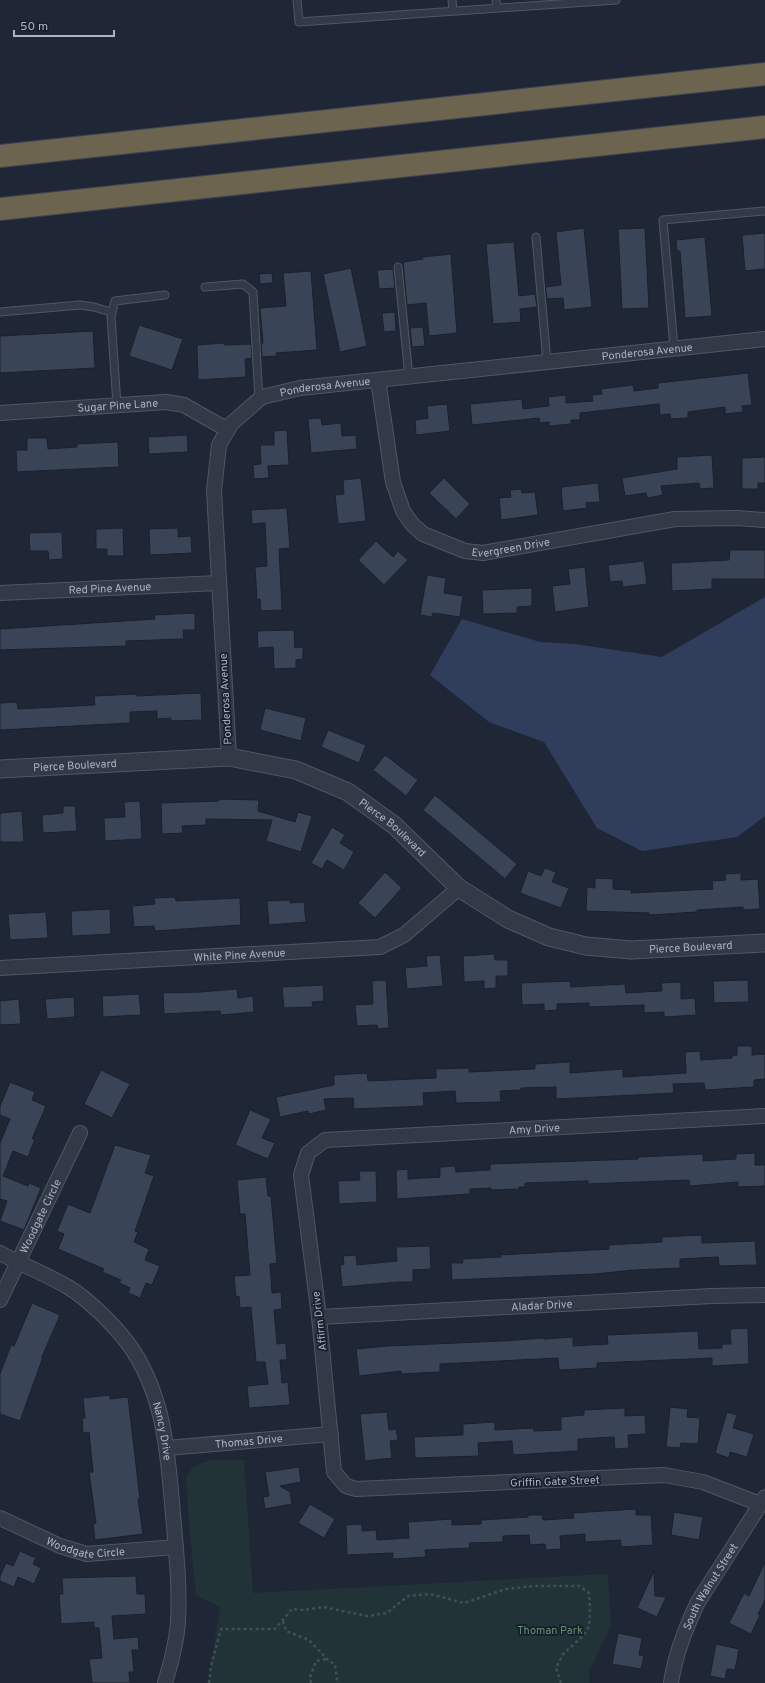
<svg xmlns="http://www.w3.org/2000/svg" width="765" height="1683" viewBox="0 0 765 1683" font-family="Overpass,sans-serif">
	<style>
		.green { fill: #213337 }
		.water { fill: #303e5c }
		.building { fill: #3a4457; stroke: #1a202d }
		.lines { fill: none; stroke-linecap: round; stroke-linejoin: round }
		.service-casing { stroke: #505665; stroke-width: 9 }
		.minor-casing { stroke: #505665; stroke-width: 16 }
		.tertiary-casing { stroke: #505665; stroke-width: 19 }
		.motorway-casing { stroke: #3d4351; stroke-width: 24 }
		.path { stroke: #3e5055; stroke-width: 2.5; stroke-dasharray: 3 3; stroke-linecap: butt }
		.service { stroke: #323947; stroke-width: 7 }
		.minor { stroke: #323947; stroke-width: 14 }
		.tertiary { stroke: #323947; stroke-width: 17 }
		.motorway { stroke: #6d644f; stroke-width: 22 }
		.labels { text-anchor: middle; stroke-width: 3.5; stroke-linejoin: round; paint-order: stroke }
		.street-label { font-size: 11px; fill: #acb3c4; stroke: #181e2b }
		.park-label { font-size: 11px; fill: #639473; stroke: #181e2b }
	</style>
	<rect width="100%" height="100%" fill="#1f2736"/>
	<path class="green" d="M 211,1460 L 244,1460 L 253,1593 L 608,1574 L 611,1626 L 589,1671 L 589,1683 L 208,1683 L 220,1607 L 196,1595 L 189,1523 L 186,1477 L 194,1466 Z"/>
	<path class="water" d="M 765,597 L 765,816 L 737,837 L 642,851 L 597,828 L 544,742 L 489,722 L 430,675 L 462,619 L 540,642 L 575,644 L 662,657 Z"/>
	<path class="building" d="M 584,228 L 592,307 L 564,310 L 563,298 L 547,299 L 546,290 L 545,287 L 561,285 L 556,232 Z
		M 645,228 L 649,308 L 622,309 L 618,229 Z
		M 765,233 L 765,269 L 745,271 L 742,235 Z
		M 705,237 L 712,316 L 685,318 L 680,251 L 677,251 L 676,240 Z
		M 514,242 L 519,296 L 535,294 L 537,307 L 520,309 L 521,322 L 493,324 L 486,244 Z
		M 451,254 L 457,333 L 429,336 L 426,303 L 407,305 L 403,262 L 423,259 L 422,257 Z
		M 351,268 L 367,346 L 340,352 L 323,274 Z
		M 393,269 L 395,288 L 379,289 L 377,270 Z
		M 311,271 L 317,350 L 276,353 L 277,356 L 262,357 L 261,343 L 263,343 L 260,308 L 286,306 L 283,273 Z
		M 272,273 L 273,283 L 260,284 L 259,274 Z
		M 395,312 L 396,331 L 384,332 L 382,313 Z
		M 139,325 L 183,339 L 172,370 L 129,356 Z
		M 423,327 L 425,346 L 412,347 L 410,328 Z
		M 93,331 L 95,368 L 0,373 L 0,336 Z
		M 224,343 L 224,345 L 251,344 L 252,358 L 245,359 L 246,377 L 198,380 L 197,345 Z
		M 748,373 L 752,405 L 742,406 L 743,412 L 725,414 L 725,407 L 688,412 L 688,418 L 671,419 L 670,414 L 660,415 L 659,404 L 580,413 L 580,420 L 571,420 L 571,424 L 549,426 L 549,422 L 540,423 L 539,418 L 472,425 L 470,404 L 522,399 L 523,409 L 549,406 L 548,397 L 566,395 L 566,403 L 593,401 L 592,395 L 602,394 L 601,389 L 633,385 L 634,391 L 658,388 L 658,383 Z
		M 447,404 L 450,431 L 416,435 L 415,420 L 428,418 L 427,406 Z
		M 321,418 L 322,425 L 341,423 L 342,436 L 356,435 L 357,449 L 311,453 L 308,419 Z
		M 287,430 L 289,465 L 268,466 L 269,478 L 254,479 L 253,465 L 261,464 L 260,445 L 274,445 L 274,431 Z
		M 187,435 L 188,452 L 149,454 L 148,437 Z
		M 27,438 L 47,438 L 48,449 L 77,447 L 77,444 L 118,442 L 119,467 L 17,472 L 16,450 L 27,450 Z
		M 712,455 L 714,488 L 700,489 L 699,483 L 661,486 L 663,495 L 647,498 L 646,493 L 625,496 L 622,478 L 677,469 L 677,457 Z
		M 765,457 L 765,483 L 758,483 L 758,489 L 742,489 L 742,458 Z
		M 361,478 L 366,521 L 338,524 L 335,495 L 344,494 L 343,480 Z
		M 444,478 L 470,504 L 456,519 L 429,493 Z
		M 598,483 L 600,502 L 586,503 L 587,508 L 563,511 L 561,487 Z
		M 521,489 L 522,493 L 535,492 L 538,515 L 501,520 L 499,498 L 511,497 L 510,490 Z
		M 287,508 L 290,548 L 279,549 L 282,610 L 261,611 L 260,599 L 257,600 L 255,567 L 267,566 L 265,523 L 252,524 L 251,510 Z
		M 123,528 L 124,556 L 107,556 L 107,549 L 96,549 L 96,529 Z
		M 178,528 L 178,537 L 191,536 L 192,553 L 150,555 L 149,529 Z
		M 62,532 L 63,559 L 49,560 L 48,551 L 30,551 L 29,533 Z
		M 376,541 L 393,557 L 398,551 L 408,560 L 384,585 L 358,560 Z
		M 730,550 L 765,550 L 765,579 L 712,579 L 712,589 L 672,591 L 671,563 L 729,560 Z
		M 644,561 L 647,584 L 623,587 L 622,581 L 610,582 L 608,565 Z
		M 585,567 L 589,607 L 555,612 L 552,586 L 570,584 L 568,569 Z
		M 427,575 L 446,578 L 444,593 L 463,596 L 460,617 L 433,613 L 432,617 L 420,615 Z
		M 532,588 L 532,606 L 517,607 L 517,613 L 483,614 L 482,590 Z
		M 195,613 L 195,630 L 183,630 L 184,639 L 126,641 L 126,646 L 0,650 L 0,629 L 155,619 L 154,615 Z
		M 294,630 L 295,648 L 303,647 L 303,659 L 296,660 L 296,668 L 274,669 L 273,647 L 258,648 L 257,631 Z
		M 201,693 L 202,720 L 171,721 L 171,718 L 157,719 L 157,711 L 130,712 L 130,723 L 0,730 L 0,703 L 17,702 L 18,709 L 95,705 L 94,696 L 137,694 L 137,696 Z
		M 265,708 L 306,718 L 301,741 L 260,730 Z
		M 328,730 L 366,745 L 359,763 L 321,747 Z
		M 385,755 L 418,780 L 406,796 L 373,770 Z
		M 435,795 L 517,864 L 505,879 L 423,810 Z
		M 219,799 L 259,800 L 258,811 L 295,822 L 298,812 L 312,816 L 301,852 L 266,841 L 272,820 L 206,819 L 206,825 L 182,826 L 183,833 L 162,834 L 161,803 L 219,801 Z
		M 140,801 L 142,839 L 105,841 L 104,818 L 125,817 L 124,802 Z
		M 63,806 L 75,806 L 77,831 L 43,833 L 42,815 L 63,813 Z
		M 22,811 L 24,842 L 0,842 L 0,813 Z
		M 332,827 L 345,835 L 340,843 L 354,852 L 344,870 L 327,860 L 322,869 L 311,863 Z
		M 545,868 L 556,872 L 552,882 L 569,888 L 561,908 L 520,893 L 528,871 L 541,876 Z
		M 385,872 L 402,888 L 375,918 L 358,903 Z
		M 741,873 L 741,880 L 758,879 L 760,909 L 743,910 L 743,907 L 697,910 L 697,912 L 649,915 L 649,913 L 586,911 L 587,887 L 595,888 L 595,878 L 613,879 L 613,889 L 632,890 L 631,893 L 713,889 L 712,881 L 726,880 L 725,874 Z
		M 175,897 L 176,901 L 240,898 L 241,925 L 155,931 L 154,926 L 134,927 L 132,906 L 155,904 L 154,898 Z
		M 290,900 L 290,903 L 304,902 L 306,922 L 269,925 L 267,901 Z
		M 110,909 L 111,934 L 72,936 L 71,911 Z
		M 46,912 L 48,938 L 10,940 L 8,914 Z
		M 494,954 L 495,960 L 508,960 L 508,976 L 496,976 L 496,988 L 484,989 L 484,981 L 464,982 L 463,956 Z
		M 440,955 L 443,986 L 407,989 L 405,968 L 427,966 L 426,956 Z
		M 386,980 L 389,1028 L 378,1029 L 377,1025 L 357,1026 L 355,1005 L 373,1004 L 372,981 Z
		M 748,980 L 749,1002 L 714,1003 L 713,981 Z
		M 570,981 L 571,987 L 625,984 L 626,993 L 662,991 L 661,983 L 681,982 L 681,999 L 695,998 L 696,1015 L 664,1017 L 664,1012 L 644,1013 L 644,1005 L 589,1007 L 589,1003 L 557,1004 L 557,1010 L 544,1011 L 544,1004 L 522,1005 L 521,983 Z
		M 323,985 L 324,1001 L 312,1002 L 313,1007 L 284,1008 L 282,987 Z
		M 237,989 L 238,998 L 253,996 L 254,1012 L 221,1015 L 220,1011 L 164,1014 L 163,993 L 201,992 Z
		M 139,994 L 141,1015 L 103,1017 L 102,996 Z
		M 74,997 L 75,1017 L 47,1019 L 45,999 Z
		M 19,999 L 21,1024 L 0,1025 L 0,1001 Z
		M 737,1046 L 752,1046 L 752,1055 L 765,1054 L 765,1079 L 754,1080 L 754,1087 L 705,1090 L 704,1083 L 673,1084 L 674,1093 L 556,1099 L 556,1087 L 521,1088 L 521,1090 L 500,1091 L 501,1102 L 456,1103 L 455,1091 L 423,1093 L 424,1106 L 354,1109 L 353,1098 L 324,1099 L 326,1110 L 309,1114 L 308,1111 L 280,1117 L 276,1097 L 334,1085 L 334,1075 L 367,1073 L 368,1081 L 436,1078 L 436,1069 L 469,1068 L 469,1072 L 535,1069 L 535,1064 L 570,1062 L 570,1073 L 623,1069 L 623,1077 L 686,1073 L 685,1052 L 700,1051 L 701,1060 L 732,1058 L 732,1056 L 737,1055 Z
		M 101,1070 L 130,1084 L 112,1118 L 84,1104 Z
		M 10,1082 L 35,1092 L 32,1100 L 46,1106 L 32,1139 L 35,1139 L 28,1157 L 13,1151 L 3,1176 L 28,1186 L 29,1183 L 41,1188 L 24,1230 L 0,1221 L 7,1201 L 0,1199 L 0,1143 L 10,1119 L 0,1115 L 0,1106 Z
		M 250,1110 L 271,1119 L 262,1138 L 275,1143 L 268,1159 L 235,1145 Z
		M 115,1145 L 151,1155 L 145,1173 L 154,1176 L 135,1231 L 138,1232 L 134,1242 L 149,1249 L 145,1260 L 160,1266 L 152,1285 L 146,1283 L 140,1298 L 128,1293 L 130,1288 L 119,1283 L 121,1280 L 102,1272 L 104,1269 L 58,1249 L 64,1234 L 57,1231 L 68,1204 L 90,1213 Z
		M 755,1153 L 755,1165 L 765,1165 L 765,1186 L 738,1187 L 738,1182 L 690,1186 L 689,1180 L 588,1184 L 588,1181 L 525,1183 L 525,1187 L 519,1187 L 519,1189 L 491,1190 L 491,1188 L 470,1189 L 470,1194 L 397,1199 L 396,1170 L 408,1169 L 408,1179 L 440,1177 L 440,1167 L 455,1166 L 456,1172 L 490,1170 L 490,1164 L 638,1159 L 638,1157 L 703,1154 L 703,1161 L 736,1159 L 736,1154 Z
		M 359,1171 L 376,1171 L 377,1202 L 339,1204 L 338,1181 L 360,1180 Z
		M 266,1177 L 268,1196 L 271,1196 L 277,1263 L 270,1264 L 272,1293 L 281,1292 L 282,1309 L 274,1310 L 277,1344 L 286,1343 L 287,1360 L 280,1360 L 282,1383 L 288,1382 L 290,1405 L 249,1408 L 247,1386 L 268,1384 L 265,1362 L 256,1362 L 251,1307 L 240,1308 L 239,1296 L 236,1297 L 234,1276 L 250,1275 L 245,1214 L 240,1214 L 237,1180 Z
		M 702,1235 L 702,1243 L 755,1241 L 757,1265 L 719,1266 L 718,1257 L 680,1259 L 680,1268 L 634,1270 L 595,1274 L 452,1280 L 451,1263 L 463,1263 L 462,1259 L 501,1257 L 500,1255 L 609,1249 L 609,1245 L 662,1242 L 662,1237 Z
		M 430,1246 L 431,1269 L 413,1270 L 413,1282 L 398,1282 L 342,1287 L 340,1265 L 344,1264 L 343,1256 L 356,1255 L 357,1265 L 397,1261 L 396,1247 Z
		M 32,1303 L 60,1315 L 42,1357 L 43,1357 L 20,1421 L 0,1414 L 0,1374 L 11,1345 L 14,1346 Z
		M 748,1328 L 749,1364 L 712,1366 L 712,1358 L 597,1363 L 597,1368 L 559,1370 L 558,1358 L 440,1364 L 440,1372 L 401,1374 L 401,1371 L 359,1376 L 356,1349 L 387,1346 L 502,1341 L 544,1338 L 544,1339 L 573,1337 L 573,1346 L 608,1344 L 607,1335 L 698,1331 L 699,1349 L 722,1348 L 722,1344 L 731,1344 L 730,1329 Z
		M 110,1395 L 110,1399 L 128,1397 L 140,1499 L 138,1499 L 143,1534 L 95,1540 L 93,1524 L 96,1523 L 89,1472 L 93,1472 L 89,1432 L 83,1433 L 82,1418 L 85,1418 L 83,1398 Z
		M 670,1407 L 688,1409 L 687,1417 L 700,1418 L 698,1444 L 681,1443 L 680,1448 L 666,1447 Z
		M 625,1408 L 625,1416 L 645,1415 L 646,1434 L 628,1435 L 629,1448 L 615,1449 L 614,1437 L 578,1439 L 578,1451 L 513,1455 L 512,1441 L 478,1443 L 479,1456 L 415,1458 L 414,1437 L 463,1435 L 463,1424 L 495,1422 L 495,1430 L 533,1428 L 534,1431 L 561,1430 L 561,1417 L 584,1415 L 584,1410 Z
		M 387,1412 L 389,1430 L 396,1429 L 398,1440 L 390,1441 L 392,1458 L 365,1461 L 360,1414 Z
		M 727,1412 L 737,1415 L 733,1428 L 754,1434 L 747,1457 L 730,1452 L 729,1458 L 715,1453 Z
		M 299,1467 L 301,1482 L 280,1486 L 290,1492 L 292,1504 L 265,1509 L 263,1497 L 269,1496 L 265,1472 Z
		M 310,1504 L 335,1519 L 324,1538 L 298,1523 Z
		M 636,1509 L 636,1515 L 651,1515 L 653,1545 L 621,1547 L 621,1540 L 585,1542 L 585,1534 L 560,1536 L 561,1549 L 546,1550 L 545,1544 L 530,1545 L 529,1535 L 503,1536 L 503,1542 L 469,1543 L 470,1548 L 425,1550 L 426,1557 L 393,1559 L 393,1553 L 347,1555 L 346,1525 L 362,1524 L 362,1531 L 376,1530 L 377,1540 L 409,1538 L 408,1522 L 452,1519 L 452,1525 L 481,1524 L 481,1520 L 528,1517 L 528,1515 L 542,1515 L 543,1520 L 574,1518 L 573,1513 Z
		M 674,1512 L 703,1517 L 699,1540 L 671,1535 Z
		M 20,1551 L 36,1558 L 33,1564 L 41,1568 L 34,1584 L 18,1577 L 14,1587 L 0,1581 L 0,1576 L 6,1563 L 13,1566 Z
		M 765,1562 L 765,1600 L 758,1614 L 760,1615 L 751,1634 L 729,1623 L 744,1593 L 749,1596 Z
		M 654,1571 L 655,1596 L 666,1597 L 657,1617 L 637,1608 Z
		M 136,1576 L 137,1594 L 145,1594 L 146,1614 L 112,1616 L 114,1639 L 138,1637 L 139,1650 L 132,1650 L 134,1672 L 129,1672 L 130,1683 L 92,1683 L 89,1659 L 102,1658 L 99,1628 L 94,1628 L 94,1622 L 61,1624 L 59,1594 L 63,1594 L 62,1578 Z
		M 618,1633 L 642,1638 L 639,1655 L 644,1656 L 641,1669 L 612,1664 Z
		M 716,1644 L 739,1649 L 735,1670 L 727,1669 L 725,1679 L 710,1676 Z"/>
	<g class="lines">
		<defs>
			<path id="service" d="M 297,0 L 299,22 L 616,0
				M 452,0 L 453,11
				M 496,0 L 497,8
				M 536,237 L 547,362
				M 398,267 L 409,377
				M 205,287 L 243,284 L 253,292 L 259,400
				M 0,312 L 80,305 L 94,307 L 111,312
				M 674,348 L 663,220 L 765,211
				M 117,405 L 111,316 L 115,301 L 165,295"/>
			<g id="minor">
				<path id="s1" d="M 378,380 L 393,482 L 403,511 L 412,524 L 423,534 L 465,551 L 483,553 L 675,519 L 736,518 L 765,520"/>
				<path id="s2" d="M 0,413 L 166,402 L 184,405 L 228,430"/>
				<path id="s3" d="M 0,593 L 219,583"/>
				<path id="s4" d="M 229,757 L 214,491 L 219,445 L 231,424 L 262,397 L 300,388 L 765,339"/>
				<path id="s5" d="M 0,968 L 380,947 L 404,935 L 459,888"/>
				<path id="s6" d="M 0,1253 C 22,1265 46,1274 68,1287 C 87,1298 113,1324 127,1342 C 165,1393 168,1455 173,1515 C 176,1550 180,1586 178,1621 C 177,1642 171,1663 165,1683"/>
				<path id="s7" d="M 0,1300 L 80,1133"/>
				<path id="s8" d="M 319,1317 L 712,1296 L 765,1295"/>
				<path id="s9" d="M 167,1448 L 331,1434"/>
				<path id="s10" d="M 760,1504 L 703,1482 L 664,1475 L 356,1489 L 346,1486 L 334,1472 L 319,1317 L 301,1175 L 308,1153 L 325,1140 L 765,1116"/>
				<path id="s11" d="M 0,1518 L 60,1546 L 87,1554 L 176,1547"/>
				<path id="s12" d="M 671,1683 C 675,1655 686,1627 698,1602 L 765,1497"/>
			</g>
			<g id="tertiary">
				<path id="s13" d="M 0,769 L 229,757 L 296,770 L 348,792 L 394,825 L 459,888 L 508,919 L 549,937 L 586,946 L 631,950 L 765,943"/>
			</g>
			<path id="motorway" d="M 0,156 L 765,74
				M 0,209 L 765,127"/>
		</defs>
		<use href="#service" class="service-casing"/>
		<use href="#minor" class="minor-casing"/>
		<use href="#tertiary" class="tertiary-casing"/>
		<use href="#motorway" class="motorway-casing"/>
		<path class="path" d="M 283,1621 L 286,1631 L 309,1640 L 327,1659 L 335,1665 L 337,1679 L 335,1683
			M 209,1683 L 211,1666 L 221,1629 L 275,1629 L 292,1609 L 304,1610 L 323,1607 L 367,1616 L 387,1613 L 408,1596 L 430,1594 L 464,1603 L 506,1589 L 533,1586 L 579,1586 L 589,1593 L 590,1610 L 589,1626 L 584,1635 L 563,1654 L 556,1668 L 561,1683
			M 311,1683 L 310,1677 L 316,1661 L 327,1659"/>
		<use href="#service" class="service"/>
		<use href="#minor" class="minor"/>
		<use href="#tertiary" class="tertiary"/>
		<use href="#motorway" class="motorway"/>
	</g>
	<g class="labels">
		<g class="street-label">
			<text dy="4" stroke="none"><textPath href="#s4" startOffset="766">Ponderosa Avenue</textPath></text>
			<text dy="4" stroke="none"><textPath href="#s4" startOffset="442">Ponderosa Avenue</textPath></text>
			<text dy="4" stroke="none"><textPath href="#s2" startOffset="118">Sugar Pine Lane</textPath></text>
			<text dy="4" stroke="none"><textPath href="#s1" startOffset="256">Evergreen Drive</textPath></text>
			<text dy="4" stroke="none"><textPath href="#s3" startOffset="110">Red Pine Avenue</textPath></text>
			<text transform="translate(225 699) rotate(-93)" y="4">Ponderosa Avenue</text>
			<text dy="4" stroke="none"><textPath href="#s13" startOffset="75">Pierce Boulevard</textPath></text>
			<text dy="4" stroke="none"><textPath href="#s13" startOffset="411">Pierce Boulevard</textPath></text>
			<text dy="4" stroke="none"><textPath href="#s13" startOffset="747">Pierce Boulevard</textPath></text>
			<text dy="4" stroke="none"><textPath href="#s5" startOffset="240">White Pine Avenue</textPath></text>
			<text dy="4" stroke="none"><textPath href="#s10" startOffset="991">Amy Drive</textPath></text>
			<text dy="4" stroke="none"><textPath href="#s7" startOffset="93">Woodgate Circle</textPath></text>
			<text dy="4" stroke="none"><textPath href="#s8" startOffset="223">Aladar Drive</textPath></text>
			<text transform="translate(319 1321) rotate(-97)" y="4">Affirm Drive</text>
			<text dy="4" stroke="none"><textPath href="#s6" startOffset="254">Nancy Drive</textPath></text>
			<text dy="4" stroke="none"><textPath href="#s9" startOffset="82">Thomas Drive</textPath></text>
			<text transform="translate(555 1481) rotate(-2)" y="4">Griffin Gate Street</text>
			<text dy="4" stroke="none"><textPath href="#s11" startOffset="92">Woodgate Circle</textPath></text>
			<text dy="4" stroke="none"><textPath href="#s12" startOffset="105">South Walnut Street</textPath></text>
		</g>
		<g class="park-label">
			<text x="550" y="1634">Thoman Park</text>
		</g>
	</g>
	<path d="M14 30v6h100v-6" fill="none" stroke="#acb3c4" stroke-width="2"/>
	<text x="20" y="30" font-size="12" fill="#acb3c4" stroke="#181e2b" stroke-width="3" paint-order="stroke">50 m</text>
</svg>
